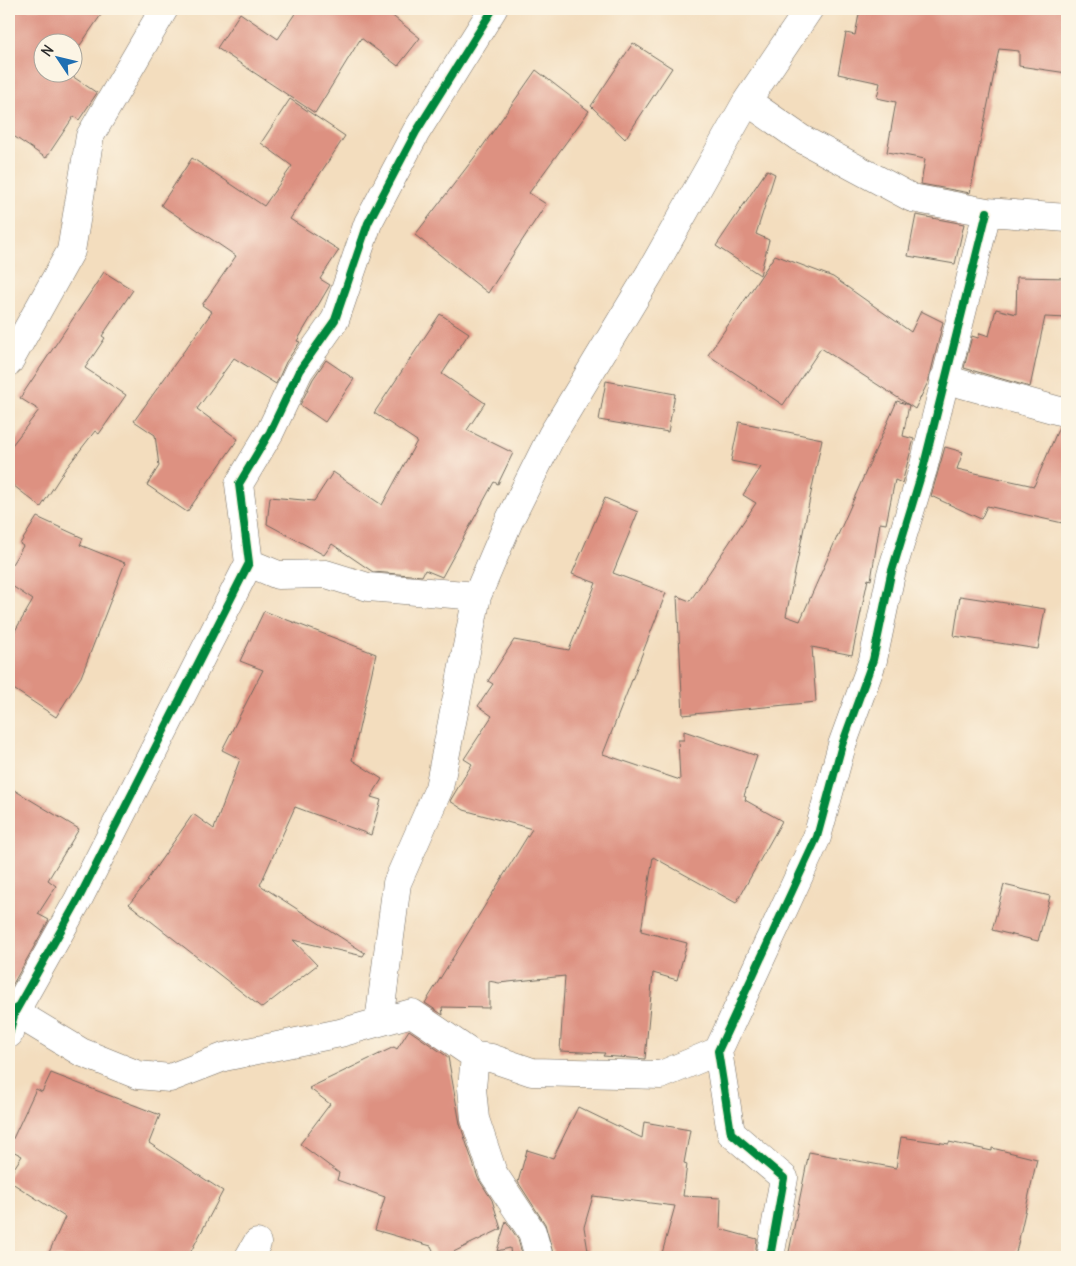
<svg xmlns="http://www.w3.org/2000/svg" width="1076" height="1266" viewBox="0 0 1076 1266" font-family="Delius,sans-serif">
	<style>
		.building { fill: #dd9181 }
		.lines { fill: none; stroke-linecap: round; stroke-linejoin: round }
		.street-casing { stroke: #71695e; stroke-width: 29 }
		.street { stroke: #fff; stroke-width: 28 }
		.cycleway-casing { stroke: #fcf5e5; stroke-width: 11 }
		.cycleway { stroke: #00873e; stroke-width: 8 }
	</style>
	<rect width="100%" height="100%" fill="#fcf5e5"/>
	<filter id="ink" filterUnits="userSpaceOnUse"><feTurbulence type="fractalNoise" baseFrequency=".02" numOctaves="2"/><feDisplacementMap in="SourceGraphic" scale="10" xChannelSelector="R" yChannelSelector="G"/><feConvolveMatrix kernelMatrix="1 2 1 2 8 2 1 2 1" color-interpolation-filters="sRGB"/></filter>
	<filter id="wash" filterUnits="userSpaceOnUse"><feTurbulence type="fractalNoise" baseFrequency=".0096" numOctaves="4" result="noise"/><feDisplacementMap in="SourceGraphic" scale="20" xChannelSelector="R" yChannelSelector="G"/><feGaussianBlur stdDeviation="1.12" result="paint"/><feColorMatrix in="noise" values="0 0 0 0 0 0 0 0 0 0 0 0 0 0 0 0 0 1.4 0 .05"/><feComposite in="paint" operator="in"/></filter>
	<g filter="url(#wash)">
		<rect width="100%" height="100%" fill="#f3ddbe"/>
		<g id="blocks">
			<path class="building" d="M 9,9 L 105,9 L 72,57 L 72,42 L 42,42 L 42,72 L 66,72 L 97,93 L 79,120 L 74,116 L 46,158 L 9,133 Z
				M 298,9 L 384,9 L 420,38 L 398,66 L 361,38 L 315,113 L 217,48 L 240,13 L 278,39 Z
				M 860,9 L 1067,9 L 1067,73 L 1019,66 L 1019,51 L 999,49 L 970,193 L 921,184 L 925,159 L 887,152 L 896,102 L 877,98 L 880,83 L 838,74 L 846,33 L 855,35 Z
				M 633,43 L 672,68 L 625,139 L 591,106 Z
				M 536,70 L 589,111 L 529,193 L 546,204 L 488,293 L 415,235 L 480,150 Z
				M 290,99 L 345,136 L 290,219 L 339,250 L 320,279 L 330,285 L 297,341 L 300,342 L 286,362 L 276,384 L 234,358 L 197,409 L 238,439 L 187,512 L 147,485 L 159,466 L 155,435 L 134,421 L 212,312 L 202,305 L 236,256 L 161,205 L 192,158 L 264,206 L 292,166 L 261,143 Z
				M 767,170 L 775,174 L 756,234 L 769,240 L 760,275 L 716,246 Z
				M 916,215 L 964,224 L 955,264 L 908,256 Z
				M 775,255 L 833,277 L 911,332 L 921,311 L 943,322 L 929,380 L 915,409 L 909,405 L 903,436 L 914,439 L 902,483 L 895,480 L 886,524 L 880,523 L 871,580 L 868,579 L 852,655 L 812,647 L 816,702 L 683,715 L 677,596 L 690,601 L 756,503 L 743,495 L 761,467 L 731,461 L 739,422 L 822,439 L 786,616 L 800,621 L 897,401 L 909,405 L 821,348 L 783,405 L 708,355 Z
				M 104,272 L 133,290 L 102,336 L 105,338 L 85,368 L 126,395 L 99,434 L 95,431 L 64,471 L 41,507 L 9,482 L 9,449 L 39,410 L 20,398 Z
				M 1017,277 L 1067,278 L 1067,318 L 1045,317 L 1030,387 L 964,368 L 972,336 L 978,338 L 980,333 L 989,336 L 996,309 L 1016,314 Z
				M 440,314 L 469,333 L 442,374 L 485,403 L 467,430 L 513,453 L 498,484 L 494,482 L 442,577 L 425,570 L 422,576 L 373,572 L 332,544 L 324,555 L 267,524 L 270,497 L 314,501 L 333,472 L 382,505 L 417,441 L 374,413 Z
				M 326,360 L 354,379 L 325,422 L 300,405 L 313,379 Z
				M 606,381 L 675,394 L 668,432 L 599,420 Z
				M 1059,427 L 1067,428 L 1067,524 L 987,506 L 981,519 L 931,496 L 945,447 L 963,452 L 957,469 L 1034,486 Z
				M 605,498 L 638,512 L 613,573 L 666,593 L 603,754 L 680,780 L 678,740 L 684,740 L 684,731 L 757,756 L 744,796 L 746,797 L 745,800 L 782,821 L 736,903 L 653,857 L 641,931 L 687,943 L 677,980 L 653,973 L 645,1059 L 603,1056 L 605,1053 L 560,1051 L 565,976 L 499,983 L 489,981 L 489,1008 L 442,1007 L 443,1015 L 425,1003 L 532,829 L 464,810 L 450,801 L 472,764 L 464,759 L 492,716 L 478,706 L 493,684 L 488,681 L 514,640 L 569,650 L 596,583 L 572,574 Z
				M 37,517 L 83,538 L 80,545 L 125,563 L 81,677 L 56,717 L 9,686 L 9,641 L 33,600 L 9,584 L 9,569 L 23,546 L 20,544 Z
				M 960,596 L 1045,609 L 1038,649 L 954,636 Z
				M 264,611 L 376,654 L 352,760 L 382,779 L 371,797 L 381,800 L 371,835 L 295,807 L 260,885 L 365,953 L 363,956 L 293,940 L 317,965 L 262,1008 L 129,904 L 148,881 L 147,880 L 193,814 L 214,829 L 240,759 L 222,750 L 263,670 L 240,661 Z
				M 9,787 L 79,829 L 48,880 L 56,886 L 38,914 L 49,920 L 9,991 Z
				M 1004,885 L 1050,896 L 1038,941 L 992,930 Z
				M 409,1030 L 448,1057 L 460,1124 L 478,1178 L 492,1200 L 501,1229 L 443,1257 L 436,1257 L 431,1246 L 375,1230 L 385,1197 L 337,1180 L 339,1173 L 300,1144 L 330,1104 L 309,1088 L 394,1047 L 397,1049 Z
				M 51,1073 L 160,1115 L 149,1143 L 223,1191 L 188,1257 L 47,1257 L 65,1217 L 9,1181 L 9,1176 L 22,1156 L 9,1149 L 9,1147 L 36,1089 L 42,1092 Z
				M 578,1107 L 642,1138 L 644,1122 L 690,1130 L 684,1163 L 687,1164 L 683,1196 L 721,1198 L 720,1229 L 757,1239 L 755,1257 L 661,1257 L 675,1206 L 593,1196 L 584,1227 L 589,1257 L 554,1257 L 545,1224 L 518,1182 L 527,1150 L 553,1158 Z
				M 901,1137 L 949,1144 L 949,1142 L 992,1151 L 992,1148 L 1037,1159 L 1015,1257 L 788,1257 L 809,1152 L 896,1168 Z
				M 506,1221 L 518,1239 L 523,1257 L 511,1257 L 510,1248 L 497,1251 Z"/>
		</g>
	</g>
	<g filter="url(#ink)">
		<use href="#blocks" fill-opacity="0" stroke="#71695e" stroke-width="1"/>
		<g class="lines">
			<defs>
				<path id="street" d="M 747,101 L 800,138 L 912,198 L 987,212 L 1067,218
					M 9,362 L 71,251 L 90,136 L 164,9
					M 944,379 L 1067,413
					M 249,563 L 278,575 L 326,574 L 368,587 L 477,596
					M 15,1012 L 81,1052 L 138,1075 L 170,1078 L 224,1057 L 340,1033 L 412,1013 L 475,1056 L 491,1058 L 532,1072 L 661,1075 L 718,1051
					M 379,1022 L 397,883 L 439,788 L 477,596 L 509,521 L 552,435 L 650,273 L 747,101 L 809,9
					M 9,1034 L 15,1012 L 78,900 L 249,563 L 239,484 L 270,432 L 299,371 L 335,320 L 368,223 L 416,132 L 493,9
					M 475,1056 L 472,1088 L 475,1119 L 493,1173 L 532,1232 L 539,1257
					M 249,1257 L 257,1243
					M 770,1257 L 784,1178 L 731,1133 L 718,1051 L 817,837 L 842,745 L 873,660 L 891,574 L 923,469 L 987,212"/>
			</defs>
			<use href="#street" class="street-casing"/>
			<use href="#street" class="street"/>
			<defs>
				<path id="cycleway" d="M 9,1034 L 15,1012 L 78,900 L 249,563 L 239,484 L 270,432 L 299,371 L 335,320 L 368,223 L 416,132 L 493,9
					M 770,1257 L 784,1178 L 731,1133 L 718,1051 L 817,837 L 842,745 L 873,660 L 891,574 L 923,469 L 987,212"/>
			</defs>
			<use href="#cycleway" class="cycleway-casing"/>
			<use href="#cycleway" class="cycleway"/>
		</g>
	</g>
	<rect width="1076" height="1266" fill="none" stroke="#fcf5e5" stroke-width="30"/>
	<g transform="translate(58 58) rotate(305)"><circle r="24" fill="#fcf5e5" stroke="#a8a49b"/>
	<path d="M0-4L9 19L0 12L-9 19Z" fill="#1f6fb2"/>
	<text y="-8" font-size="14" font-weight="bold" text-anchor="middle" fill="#2b2b2b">N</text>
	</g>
</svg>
